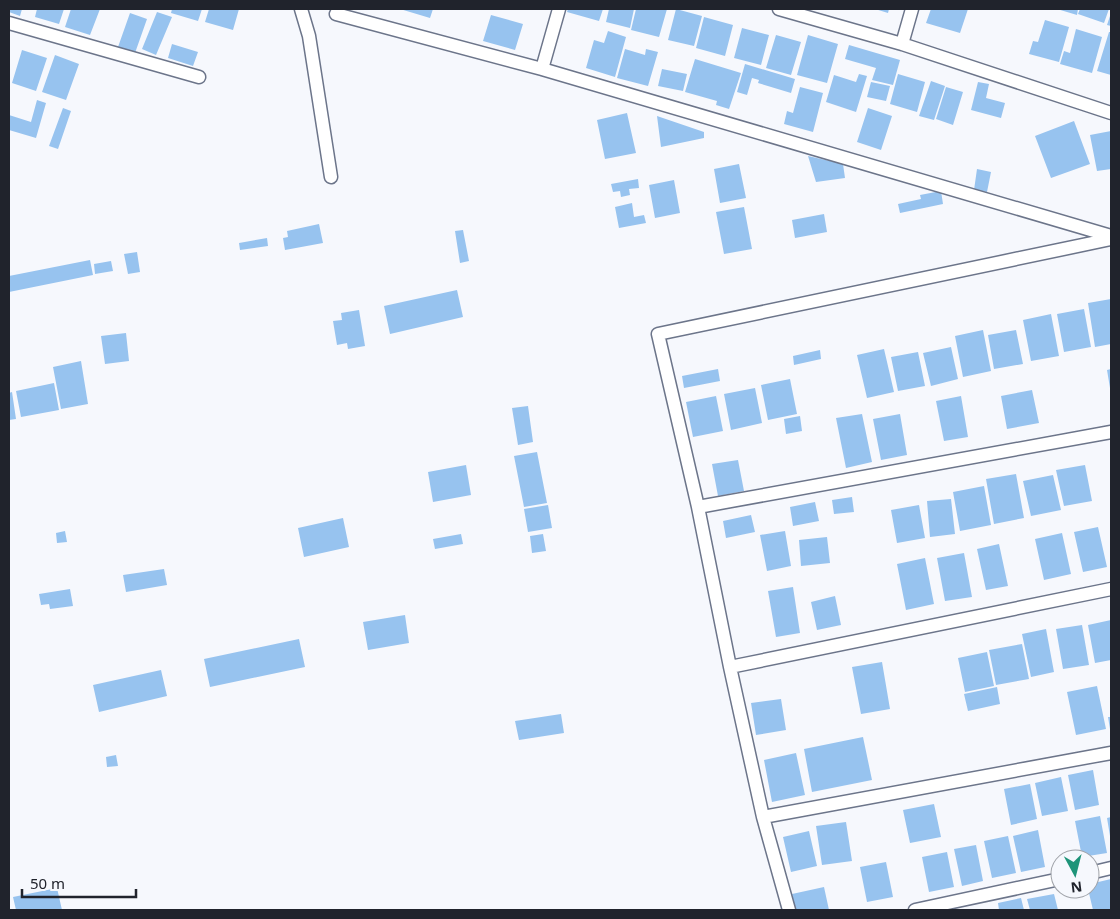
<svg xmlns="http://www.w3.org/2000/svg" width="1120" height="919" viewBox="0 0 1120 919" font-family="'Noto Sans',sans-serif">
	<style>
		.building { fill: #97c3ef }
		.lines { fill: none; stroke-linecap: round; stroke-linejoin: round }
		.minor-casing { stroke: #6c758a; stroke-width: 15 }
		.minor { stroke: #fff; stroke-width: 12 }
	</style>
	<rect width="100%" height="100%" fill="#f6f8fd"/>
	<path class="building" d="M 9,9 L 22,9 L 20,16 L 9,12 Z
		M 37,9 L 64,9 L 59,24 L 35,17 Z
		M 71,9 L 100,9 L 90,35 L 65,27 Z
		M 172,9 L 202,9 L 198,21 L 171,13 Z
		M 209,9 L 239,9 L 233,30 L 205,22 Z
		M 400,9 L 433,9 L 430,18 Z
		M 568,9 L 603,9 L 599,21 L 567,12 Z
		M 609,9 L 634,9 L 630,28 L 606,22 Z
		M 636,9 L 667,9 L 659,37 L 631,30 Z
		M 676,9 L 702,16 L 694,46 L 668,40 Z
		M 875,9 L 889,9 L 888,13 Z
		M 931,9 L 968,9 L 960,33 L 926,23 Z
		M 1057,9 L 1078,9 L 1077,15 Z
		M 1080,9 L 1109,9 L 1104,23 L 1078,14 Z
		M 157,12 L 172,17 L 156,55 L 142,49 Z
		M 130,13 L 147,19 L 135,53 L 118,47 Z
		M 1111,13 L 1111,26 L 1107,25 Z
		M 491,15 L 523,24 L 515,50 L 483,41 Z
		M 704,17 L 733,25 L 725,56 L 696,48 Z
		M 1045,20 L 1069,27 L 1059,62 L 1029,54 L 1033,41 L 1038,42 Z
		M 742,28 L 769,35 L 761,65 L 734,58 Z
		M 1076,29 L 1102,37 L 1092,73 L 1060,64 L 1064,51 L 1070,53 Z
		M 608,31 L 626,37 L 615,77 L 586,68 L 594,40 L 604,43 Z
		M 1109,32 L 1111,32 L 1111,75 L 1097,71 Z
		M 776,35 L 801,42 L 791,75 L 766,68 Z
		M 808,35 L 838,44 L 827,83 L 797,75 Z
		M 172,44 L 198,52 L 193,66 L 168,58 Z
		M 849,45 L 900,60 L 893,85 L 872,80 L 876,68 L 845,59 Z
		M 625,49 L 645,55 L 646,49 L 658,52 L 648,86 L 617,78 Z
		M 22,50 L 47,58 L 36,91 L 12,83 Z
		M 55,55 L 79,64 L 66,100 L 42,92 Z
		M 695,59 L 741,73 L 729,109 L 716,105 L 717,101 L 685,92 Z
		M 745,64 L 795,79 L 791,93 L 758,83 L 759,80 L 752,78 L 747,95 L 737,92 Z
		M 662,69 L 687,74 L 683,91 L 658,86 Z
		M 859,74 L 867,76 L 856,112 L 826,102 L 834,75 L 856,82 Z
		M 898,74 L 925,82 L 917,112 L 890,104 Z
		M 931,81 L 945,86 L 934,120 L 919,116 Z
		M 871,82 L 890,86 L 886,101 L 867,97 Z
		M 978,82 L 989,84 L 986,98 L 1005,103 L 1001,118 L 971,110 Z
		M 800,87 L 823,93 L 813,132 L 784,124 L 787,111 L 793,113 Z
		M 946,87 L 963,92 L 953,125 L 936,119 Z
		M 37,100 L 46,103 L 36,138 L 9,130 L 9,115 L 31,122 Z
		M 63,108 L 71,111 L 58,149 L 49,146 Z
		M 868,108 L 892,116 L 881,150 L 857,142 Z
		M 627,113 L 636,153 L 605,159 L 597,120 Z
		M 657,116 L 704,132 L 704,138 L 661,147 Z
		M 1074,121 L 1090,164 L 1051,178 L 1035,136 Z
		M 1111,131 L 1111,169 L 1097,171 L 1090,135 Z
		M 808,156 L 843,164 L 845,178 L 816,182 Z
		M 739,164 L 746,198 L 720,203 L 714,169 Z
		M 977,169 L 991,172 L 987,192 L 974,190 Z
		M 638,179 L 639,188 L 629,189 L 630,195 L 621,197 L 620,191 L 613,192 L 611,184 Z
		M 674,180 L 680,213 L 655,218 L 649,185 Z
		M 941,191 L 943,204 L 900,213 L 898,204 L 921,199 L 920,195 Z
		M 632,203 L 634,217 L 644,215 L 646,223 L 619,228 L 615,207 Z
		M 744,207 L 752,249 L 724,254 L 716,212 Z
		M 824,214 L 827,232 L 795,238 L 792,220 Z
		M 319,224 L 323,243 L 285,250 L 283,238 L 288,237 L 287,231 Z
		M 463,230 L 469,261 L 460,263 L 455,231 Z
		M 267,238 L 268,246 L 240,250 L 239,243 Z
		M 137,252 L 140,272 L 128,274 L 124,254 Z
		M 90,260 L 93,275 L 9,292 L 9,276 Z
		M 111,261 L 113,271 L 95,274 L 94,264 Z
		M 457,290 L 463,317 L 390,334 L 384,306 Z
		M 1111,299 L 1111,344 L 1095,347 L 1088,303 Z
		M 1084,309 L 1091,347 L 1064,352 L 1057,314 Z
		M 359,310 L 365,346 L 348,349 L 347,343 L 337,345 L 333,321 L 342,320 L 341,313 Z
		M 1051,314 L 1059,356 L 1031,361 L 1023,320 Z
		M 983,330 L 991,371 L 963,377 L 955,336 Z
		M 1016,330 L 1023,364 L 994,369 L 988,335 Z
		M 126,333 L 129,361 L 105,364 L 101,336 Z
		M 951,347 L 958,379 L 931,386 L 923,353 Z
		M 884,349 L 894,392 L 867,398 L 857,355 Z
		M 820,350 L 821,359 L 794,365 L 793,356 Z
		M 918,352 L 925,386 L 898,391 L 891,357 Z
		M 81,361 L 88,404 L 61,409 L 53,367 Z
		M 718,369 L 720,381 L 684,388 L 682,376 Z
		M 1111,369 L 1111,388 L 1110,388 L 1107,370 Z
		M 790,379 L 797,414 L 768,420 L 761,385 Z
		M 54,383 L 59,410 L 21,417 L 16,391 Z
		M 755,388 L 762,423 L 731,430 L 724,394 Z
		M 1032,390 L 1039,423 L 1007,429 L 1001,396 Z
		M 12,392 L 16,419 L 9,420 L 9,393 Z
		M 716,396 L 723,431 L 693,437 L 686,402 Z
		M 961,396 L 968,437 L 944,441 L 936,401 Z
		M 528,406 L 533,442 L 518,445 L 512,408 Z
		M 862,414 L 872,462 L 846,468 L 836,418 Z
		M 900,414 L 907,455 L 881,460 L 873,419 Z
		M 800,416 L 802,431 L 786,434 L 784,419 Z
		M 537,452 L 547,503 L 524,507 L 514,456 Z
		M 738,460 L 744,491 L 718,496 L 712,464 Z
		M 466,465 L 471,495 L 433,502 L 428,472 Z
		M 1085,465 L 1092,501 L 1064,506 L 1056,470 Z
		M 1016,474 L 1024,518 L 994,524 L 986,479 Z
		M 1053,475 L 1061,510 L 1031,516 L 1023,481 Z
		M 984,486 L 991,525 L 960,531 L 953,492 Z
		M 852,497 L 854,512 L 834,514 L 832,500 Z
		M 951,499 L 955,534 L 930,537 L 927,501 Z
		M 815,502 L 819,521 L 793,526 L 790,507 Z
		M 548,505 L 552,528 L 528,532 L 524,509 Z
		M 919,505 L 925,538 L 897,543 L 891,510 Z
		M 751,515 L 755,532 L 726,538 L 723,521 Z
		M 343,518 L 349,547 L 304,557 L 298,528 Z
		M 1098,527 L 1107,567 L 1083,572 L 1074,532 Z
		M 65,531 L 67,542 L 57,543 L 56,533 Z
		M 785,531 L 791,566 L 767,571 L 760,535 Z
		M 1062,533 L 1071,574 L 1044,580 L 1035,539 Z
		M 461,534 L 463,544 L 435,549 L 433,539 Z
		M 543,534 L 546,551 L 532,553 L 530,536 Z
		M 827,537 L 830,563 L 801,566 L 799,540 Z
		M 999,544 L 1008,586 L 986,590 L 977,549 Z
		M 964,553 L 972,597 L 945,601 L 937,558 Z
		M 925,558 L 934,604 L 906,610 L 897,564 Z
		M 164,569 L 167,585 L 126,592 L 123,575 Z
		M 793,587 L 800,633 L 776,637 L 768,591 Z
		M 70,589 L 73,606 L 50,609 L 49,604 L 41,605 L 39,594 Z
		M 835,596 L 841,625 L 817,630 L 811,602 Z
		M 405,615 L 409,643 L 368,650 L 363,622 Z
		M 1111,620 L 1111,660 L 1095,663 L 1088,625 Z
		M 1082,625 L 1089,665 L 1063,669 L 1056,629 Z
		M 1046,629 L 1054,672 L 1031,677 L 1022,634 Z
		M 299,639 L 305,667 L 210,687 L 204,659 Z
		M 1022,644 L 1029,679 L 996,685 L 989,650 Z
		M 987,652 L 994,686 L 965,692 L 958,658 Z
		M 882,662 L 890,709 L 861,714 L 852,667 Z
		M 161,670 L 167,696 L 99,712 L 93,685 Z
		M 1097,686 L 1106,729 L 1076,735 L 1067,692 Z
		M 997,687 L 1000,704 L 968,711 L 964,694 Z
		M 781,699 L 786,730 L 756,735 L 751,703 Z
		M 561,714 L 564,733 L 519,740 L 515,721 Z
		M 1108,717 L 1111,717 L 1111,729 L 1110,729 Z
		M 863,737 L 872,780 L 812,792 L 804,749 Z
		M 796,753 L 805,795 L 772,802 L 764,760 Z
		M 116,755 L 118,766 L 107,767 L 106,757 Z
		M 1093,770 L 1099,805 L 1075,810 L 1068,775 Z
		M 1061,777 L 1068,811 L 1042,816 L 1035,783 Z
		M 1030,784 L 1037,819 L 1011,825 L 1004,789 Z
		M 934,804 L 941,837 L 910,843 L 903,810 Z
		M 1100,816 L 1107,853 L 1082,857 L 1075,821 Z
		M 1111,817 L 1111,836 L 1110,836 L 1107,818 Z
		M 846,822 L 852,861 L 822,865 L 816,826 Z
		M 1038,830 L 1045,867 L 1021,872 L 1013,836 Z
		M 809,831 L 817,866 L 791,872 L 783,837 Z
		M 1008,836 L 1016,873 L 992,878 L 984,841 Z
		M 976,845 L 983,881 L 962,886 L 954,849 Z
		M 947,852 L 954,887 L 929,892 L 922,857 Z
		M 886,862 L 893,897 L 867,902 L 860,867 Z
		M 1111,879 L 1111,910 L 1093,910 L 1088,889 L 1090,889 L 1090,884 Z
		M 824,887 L 829,910 L 795,910 L 792,894 Z
		M 57,888 L 62,910 L 16,910 L 13,897 Z
		M 1054,894 L 1058,910 L 1030,910 L 1027,899 Z
		M 1021,898 L 1024,910 L 999,910 L 998,903 Z"/>
	<g class="lines">
		<defs>
			<path id="minor" d="M 301,9 L 309,36 L 331,177
				M 779,9 L 902,44 L 1111,113
				M 336,14 L 542,69 L 1111,236
				M 9,23 L 199,77
				M 902,44 L 912,9
				M 542,69 L 559,9
				M 698,507 L 1111,432
				M 730,667 L 1111,589
				M 763,817 L 1111,753
				M 1090,873 L 1111,868
				M 789,910 L 763,817 L 730,667 L 698,507 L 658,334 L 1111,239
				M 915,910 L 1060,879"/>
		</defs>
		<use href="#minor" class="minor-casing"/>
		<use href="#minor" class="minor"/>
	</g>
	<rect width="1120" height="919" fill="none" stroke="#20232c" stroke-width="20"/>
	<g transform="translate(1075 874) rotate(173)"><circle r="24" fill="#f6f8fd" stroke="#a0a3a9"/>
	<path d="M0-4L9 19L0 12L-9 19Z" fill="#1e9479"/>
	<text y="-8" font-size="14" font-weight="bold" text-anchor="middle" fill="#20232c">N</text>
	</g>
	<path d="M22 889v8h114v-8" fill="none" stroke="#20232c" stroke-width="2.5"/>
	<text x="30" y="889" font-size="15" fill="#20232c" stroke="#f6f8fd" stroke-width="4" paint-order="stroke">50 m</text>
</svg>
